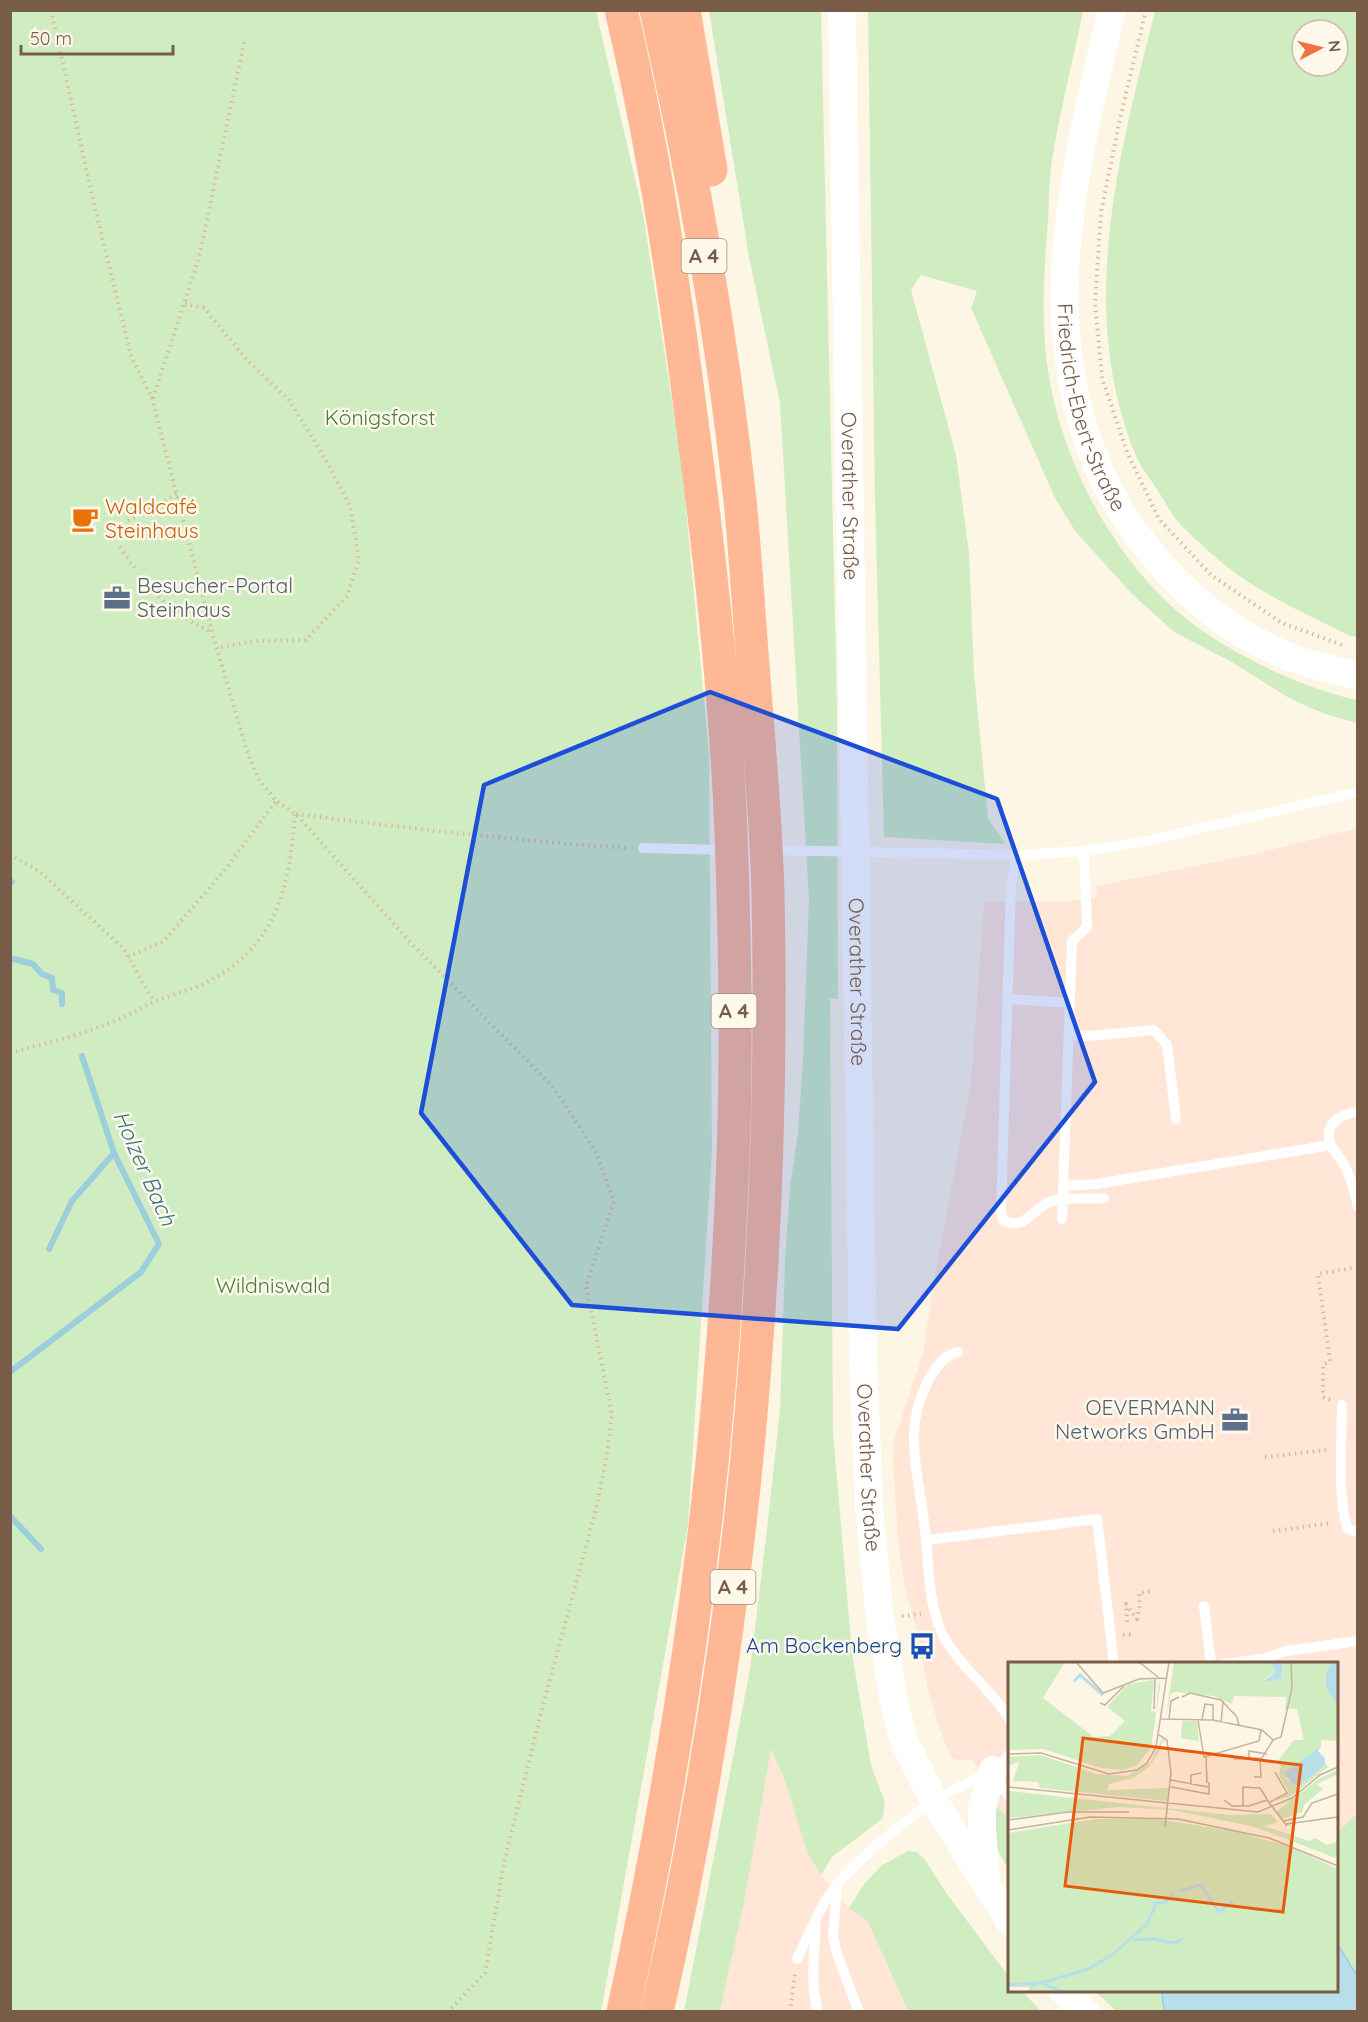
<svg xmlns="http://www.w3.org/2000/svg" width="1368" height="2022" viewBox="0 0 1368 2022" font-family="Quicksand,sans-serif">
	<style>
		.commercial { fill: #ffe6d7 }
		.green { fill: #d0edc1; fill-rule: evenodd }
		.water { fill: #b7dfea; stroke: #9ccedc; stroke-width: 1.5 }
		.lines { fill: none; stroke-linecap: round; stroke-linejoin: round }
		.stream { stroke: #9ccedc; stroke-width: 6 }
		.path { stroke: #dbb99c; stroke-width: 4; stroke-dasharray: 1.5 4.5; stroke-linecap: butt }
		.lane { stroke: #fff; stroke-width: 10 }
		.secondary { stroke: #fff; stroke-width: 28 }
		.highway { stroke: #feb896; stroke-width: 33 }
		.marked { fill: #1d4ed8; fill-opacity: 0.2; stroke: #1d4ed8; stroke-width: 4.5; stroke-linejoin: round }
		.labels { text-anchor: middle; stroke-width: 5; stroke-linejoin: round; paint-order: stroke }
		.shield { fill: #fff9ec; stroke: #a18b78; stroke-width: 1.5 }
		.shield-label { font-size: 20px; font-weight: bold; fill: #795c47 }
		.street-label { font-size: 21px; fill: #795c47; stroke: #fff9ec }
		.park-label { font-size: 21px; fill: #497a3c; stroke: #fff9ec }
		.food-label { font-size: 21px; fill: #c56008; stroke: #fff9ec; text-anchor: start }
		.service-label { font-size: 21px; fill: #4e5e75; stroke: #fff9ec; text-anchor: start }
		.transit-label { font-size: 21px; fill: #164399; stroke: #fff9ec; text-anchor: end }
		.water-label { font-size: 22px; font-style: italic; fill: #3b7687; stroke: #fff9ec }
		.inset-river { fill: none; stroke: #b7dfea; stroke-width: 3 }
		.inset-road { fill: none; stroke: #c5b3a0; stroke-width: 1.5 }
		.view { fill: #e8590c; fill-opacity: 0.15; stroke: #e8590c; stroke-width: 3 }
		.inset-edge { fill: none; stroke: #795c47; stroke-width: 3 }
	</style>
	<rect width="100%" height="100%" fill="#fef6e4"/>
	<path class="commercial" d="M 1357,828 L 1358,1813 L 1337,1834 L 1336,1664 L 1010,1664 L 1009,1819 L 996,1806 L 973,1759 L 958,1760 L 951,1758 L 941,1733 L 929,1694 L 917,1633 L 905,1588 L 898,1539 L 893,1460 L 894,1441 L 923,1353 L 934,1281 L 971,1083 L 984,902 L 1070,901 L 1097,897 L 1096,886 L 1254,854 Z
		M 771,1748 L 783,1776 L 808,1854 L 821,1875 L 849,1908 L 868,1922 L 908,2011 L 720,2012 L 744,1903 Z"/>
	<path class="green" d="M 11,11 L 596,11 L 643,213 L 682,465 L 709,754 L 712,1152 L 688,1525 L 601,2012 L 11,2011 Z
		M 709,11 L 821,11 L 837,705 L 838,999 L 826,998 L 830,1000 L 833,1432 L 852,1653 L 871,1765 L 885,1803 L 882,1819 L 832,1857 L 821,1875 L 808,1854 L 783,1776 L 771,1749 L 744,1903 L 720,2011 L 684,2012 L 750,1669 L 767,1529 L 780,1410 L 785,1261 L 790,1187 L 798,1132 L 803,1060 L 809,899 L 780,403 L 749,257 Z
		M 868,11 L 1083,11 C 1073,62 1059,114 1051,166 C 1049,184 1049,203 1048,221 C 1045,255 1043,290 1044,325 C 1046,425 1095,532 1166,601 C 1209,644 1298,688 1357,700 L 1357,723 L 1325,714 L 1289,698 L 1230,661 L 1174,632 L 1132,594 L 1075,531 L 1055,498 L 971,308 L 977,291 L 921,275 L 911,290 L 956,455 L 969,553 L 974,673 L 988,818 L 1005,844 L 884,837 L 875,500 Z
		M 1155,11 L 1357,11 L 1357,637 L 1350,636 C 1311,616 1271,599 1235,573 C 1220,562 1197,541 1184,528 C 1173,518 1166,503 1158,491 C 1151,480 1141,468 1136,456 C 1076,312 1119,154 1155,11 ZM 1302,30 L 1338,30 L 1338,66 L 1302,66 Z
		M 996,1806 L 1009,1819 L 1009,1869 C 992,1843 992,1837 996,1806 Z
		M 1357,1813 L 1357,1976 L 1337,1943 L 1336,1834 Z
		M 908,1851 L 917,1852 L 925,1860 L 947,1894 L 1009,1977 L 1010,1990 L 1022,1991 L 1041,2011 L 908,2011 L 868,1922 L 849,1908 L 864,1884 L 882,1865 Z
		M 1095,1991 L 1163,1991 L 1162,1999 L 1165,2011 L 1116,2011 Z"/>
	<path class="water" d="M 1337,1943 L 1357,1976 L 1357,2011 L 1165,2012 C 1162,2004 1162,1998 1163,1991 L 1336,1990 Z"/>
	<g class="lines">
		<path class="stream" d="M 10,881 L 12,882
			M 10,958 L 33,964 L 42,974 L 52,978 L 53,990 L 62,993 L 62,1004
			M 49,1249 L 72,1201 L 114,1153
			M 10,1372 L 141,1272 L 159,1244 L 114,1153 L 82,1056
			M 10,1516 L 41,1549"/>
		<path class="path" d="M 51,10 L 94,204 L 132,359 L 152,398 L 212,632 L 247,751 L 258,778 L 276,801 L 296,814 L 411,943 L 553,1087 L 595,1150 L 614,1201 L 586,1286 L 612,1414 L 607,1455 L 596,1509 L 542,1709 L 504,1863 L 485,1973 L 448,2012
			M 1146,10 L 1120,119 L 1101,212 L 1095,303 L 1102,378 L 1127,452 L 1159,519 L 1211,575 L 1282,623 L 1345,646
			M 185,304 L 204,308 L 247,360 L 289,400 L 322,453 L 350,506 L 359,560 L 347,596 L 306,640 L 256,641 L 217,648
			M 153,398 L 199,258 L 245,38
			M 128,521 L 177,494
			M 120,547 L 136,570
			M 154,592 C 172,610 189,622 212,632
			M 296,814 C 407,828 517,841 629,848
			M 10,854 L 40,872 L 124,949 L 154,1002
			M 128,957 L 164,941 L 224,871 L 276,801
			M 10,1053 C 47,1043 85,1034 119,1019 C 132,1014 143,1006 156,1001 C 171,995 188,991 203,984 C 277,948 289,889 295,814
			M 1330,1400 L 1323,1397 L 1323,1365 L 1330,1361 L 1318,1274 L 1358,1267
			M 1265,1457 L 1327,1450
			M 1273,1531 L 1332,1523
			M 902,1616 L 921,1614
			M 1127,1622 L 1126,1604 L 1137,1619 L 1140,1605 L 1139,1593 L 1153,1591
			M 1123,1635 L 1134,1634
			M 790,2012 L 795,1974"/>
		<path class="lane" d="M 643,848 L 730,850
			M 769,850 L 1021,855 L 1084,851 L 1146,841 L 1358,792
			M 1021,855 L 1014,868 L 1011,885 L 1001,1211 L 1003,1220 C 1024,1233 1033,1207 1052,1201 C 1068,1196 1087,1200 1104,1198
			M 1007,999 L 1070,1003
			M 1069,1035 L 1089,1036 L 1154,1030 L 1167,1045 L 1176,1119
			M 1358,1112 C 1339,1114 1323,1125 1331,1145 C 1334,1151 1339,1156 1342,1161 C 1349,1174 1355,1191 1358,1206
			M 1063,1186 L 1096,1184 L 1331,1145
			M 1062,1219 L 1072,941 L 1087,927 L 1084,851
			M 958,1352 C 931,1358 915,1407 914,1432 C 912,1456 921,1496 924,1522 C 929,1556 927,1594 939,1626 C 953,1663 990,1686 1010,1720
			M 1342,1405 C 1342,1436 1337,1503 1348,1529 L 1358,1532
			M 927,1540 L 1097,1519 L 1114,1664
			M 1204,1606 L 1211,1664
			M 1223,1664 L 1263,1659 L 1286,1651 L 1358,1641
			M 997,1778 L 1010,1798
			M 837,1887 L 833,1936 L 837,1954 L 859,2012
			M 816,1926 C 814,1955 810,1984 818,2012
			M 797,1959 C 807,1938 816,1916 828,1897 C 848,1866 902,1823 933,1801 C 956,1786 995,1775 1010,1753"/>
		<g class="secondary">
			<path id="s1" d="M 842,10 L 863,1356 L 869,1507 L 880,1620 L 895,1708 L 905,1743 L 934,1801 L 1010,1922"/>
			<path id="s2" d="M 1112,10 C 1091,97 1069,185 1065,274 C 1062,337 1072,407 1097,465 C 1130,541 1193,611 1267,647 C 1296,662 1327,668 1358,676"/>
			<path d="M 986,1879 L 982,1829 L 982,1808 L 993,1770"/>
			<path d="M 1063,1990 L 1085,2012"/>
		</g>
		<path class="highway" d="M 621,10 C 654,148 675,289 693,430 C 711,564 726,699 731,834 C 735,941 737,1050 733,1158 C 723,1445 685,1731 623,2012
			M 656,10 C 693,171 722,336 740,500 C 745,550 748,601 752,652 C 758,733 766,813 768,894 C 776,1270 741,1645 657,2012
			M 684,10 L 711,170"/>
	</g>
	<path class="marked" d="M 710,692 L 997,799 L 1095,1082 L 898,1329 L 572,1305 L 421,1113 L 484,785 Z"/>
	<defs>
		<symbol id="cafe-bare" viewBox="-9 -9 18 18"><path d="M-5.5-4.5H6V0H3Q3 3.5 0 3.5H-2.5Q-5.5 3.5-5.5 0ZM3-3.2v2h1.7v-2ZM-6 4.5H4V6H-6Z" fill="#e8710a" stroke="#fff9ec" stroke-width="2.5" paint-order="stroke"/></symbol>
		<symbol id="office-bare" viewBox="-9 -9 18 18"><path d="M-6-3h4V-5.5h4V-3h4V5H-6ZM-1-4.5V-3h2v-1.5ZM-6 0V1H6V0Z" fill="#5c6f8a" stroke="#fff9ec" stroke-width="2.5" paint-order="stroke"/></symbol>
		<symbol id="bus-bare" viewBox="-9 -9 18 18"><path d="M-5-6H5V4H4V6H2V4H-2V6H-4V4H-5ZM-3.5-4V0h7V-4ZM-3.5 1.2v1.5H-2V1.2ZM2 1.2v1.5H3.5V1.2Z" fill="#1a4fb4" stroke="#fff9ec" stroke-width="2.5" paint-order="stroke"/></symbol>
	</defs>
	<g fill-rule="evenodd">
		<use href="#cafe-bare" x="66" y="500" width="38" height="38"/>
		<use href="#office-bare" x="98" y="579" width="38" height="38"/>
		<use href="#office-bare" x="1216" y="1401" width="38" height="38"/>
		<use href="#bus-bare" x="903" y="1627" width="38" height="38"/>
	</g>
	<g class="labels">
		<g class="shield">
			<rect x="681.5" y="239" width="45" height="34" rx="4.5"/>
			<rect x="711.5" y="994" width="45" height="34" rx="4.5"/>
			<rect x="710.5" y="1570" width="45" height="34" rx="4.5"/>
		</g>
		<g class="shield-label">
			<text x="704" y="263">A 4</text>
			<text x="734" y="1018">A 4</text>
			<text x="733" y="1594">A 4</text>
		</g>
		<g class="street-label">
			<text dy="7" stroke="none"><textPath href="#s2" startOffset="406">Friedrich-Ebert-Straße</textPath></text>
			<text dy="7" stroke="none"><textPath href="#s1" startOffset="486">Overather Straße</textPath></text>
			<text dy="7" stroke="none"><textPath href="#s1" startOffset="972">Overather Straße</textPath></text>
			<text dy="7" stroke="none"><textPath href="#s1" startOffset="1458">Overather Straße</textPath></text>
		</g>
		<g class="park-label">
			<text x="380" y="425">Königsforst</text>
			<text x="273" y="1293">Wildniswald</text>
		</g>
		<g class="food-label">
			<text x="105" y="514">Waldcafé<tspan x="105" dy="24">Steinhaus</tspan></text>
		</g>
		<g class="service-label">
			<text x="137" y="593">Besucher-Portal<tspan x="137" dy="24">Steinhaus</tspan></text>
			<text x="1215" y="1415" text-anchor="end">OEVERMANN<tspan x="1215" dy="24">Networks GmbH</tspan></text>
		</g>
		<g class="transit-label">
			<text x="902" y="1653">Am Bockenberg</text>
		</g>
		<g class="water-label">
			<text transform="translate(145 1168) rotate(66)" y="8">Holzer Bach</text>
		</g>
	</g>
	<g transform="translate(1008 1662)">
		<rect width="330" height="330" fill="#fef6e4"/>
		<path d="M 0,0 L 57,0 L 35,36 L 86,75 L 102,74 L 117,59 L 99,45 L 120,22 L 146,18 L 143,49 L 148,50 L 151,17 L 152,25 L 143,86 L 129,103 L 115,108 L 93,106 L 35,87 L 0,88 ZM 166,0 L 258,0 L 265,4 L 267,11 L 254,19 L 273,17 L 275,0 L 330,0 L 330,79 L 313,78 L 313,84 L 277,116 L 289,125 L 318,102 L 320,105 L 283,134 L 266,139 L 281,131 L 271,113 L 273,104 L 269,100 L 286,78 L 296,78 L 289,47 L 277,47 L 278,35 L 226,34 L 224,42 L 206,34 L 167,30 L 163,32 L 158,55 ZM 174,59 L 189,59 L 191,79 L 173,76 ZM 154,76 L 159,80 L 155,79 L 151,90 L 141,105 L 125,116 L 101,122 L 99,128 L 161,126 L 159,139 L 32,126 L 30,120 L 5,119 L 11,100 L 0,104 L 0,95 L 32,93 L 89,112 L 119,114 L 142,101 ZM 330,108 L 330,112 L 309,122 L 315,127 L 296,143 L 294,150 L 274,157 L 269,149 L 312,116 ZM 0,129 L 222,153 L 263,152 L 270,160 L 257,164 L 301,179 L 307,176 L 319,183 L 330,179 L 330,197 L 247,165 L 165,148 L 111,145 L 0,156 ZM 88,157 L 148,157 L 231,170 L 282,185 L 330,207 L 330,330 L 19,330 L 22,325 L 0,325 L 0,171 Z" fill="#d0edc1"/>
		<path d="M 258,0 L 275,0 L 273,17 L 254,20 L 267,11 L 265,4 ZM 324,0 L 330,0 L 330,45 L 318,25 L 318,13 ZM 313,84 L 310,89 L 317,96 L 317,103 L 292,123 L 285,123 L 276,111 Z" fill="#b7dfea"/>
		<path class="inset-river" d="M 66,19 L 72,13 L 95,33M 172,229 L 193,223 L 211,250 L 225,240M 125,278 L 145,277 L 165,281 L 175,277M 35,322 L 56,330M 0,323 L 29,321M 23,324 L 80,307 L 104,293 L 139,262 L 148,241 L 158,240 L 166,230"/>
		<path class="inset-road" d="M 68,0 L 95,31 L 131,17 L 158,16M 131,0 L 150,15M 174,35 L 182,31 L 213,38 L 229,55 L 231,64M 92,41 L 97,43 L 116,24M 146,47 L 147,16M 153,57 L 205,58 L 254,68 L 265,78 L 273,75 L 284,26 L 283,0M 161,57 L 163,39 L 171,35M 190,58 L 196,95 L 251,79 L 253,68M 194,58 L 197,42 L 205,43 L 205,58M 213,61 L 215,39M 151,73 L 159,78 L 163,111 L 157,165M 0,92 L 33,91 L 101,112 L 129,108 L 139,101 L 148,85 L 161,0M 198,95 L 199,121M 241,96 L 241,89 L 259,92M 226,97 L 254,96 L 265,78M 246,115 L 253,115 L 252,97M 163,118 L 200,125M 183,122 L 183,113 L 193,111M 0,125 L 250,150 L 284,136 L 312,113 L 330,105M 163,125 L 201,132 L 201,120M 216,138 L 224,144 L 241,144 L 259,138 L 279,164M 262,140 L 279,131 L 267,110M 235,144 L 235,125 L 252,126 L 259,137M 0,158 L 60,150 L 121,150M 275,159 L 295,155 L 304,141 L 330,132M 278,162 L 330,155M 0,168 L 82,155 L 170,157 L 261,176 L 330,204"/>
		<path class="view" d="M 75,76 L 293,103 L 275,250 L 57,224 Z"/>
		<rect width="330" height="330" class="inset-edge"/>
	</g>
	<rect width="1368" height="2022" fill="none" stroke="#795c47" stroke-width="24"/>
	<g transform="translate(1320 48) rotate(83)"><circle r="28" fill="#fff9ec" stroke="#c9baaa" stroke-width="1.5"/>
	<path d="M0-4.5L10 22L0 15L-10 22Z" fill="#f2733f"/>
	<text y="-9" font-size="16" font-weight="bold" text-anchor="middle" fill="#795c47">N</text>
	</g>
	<path d="M21 45v9h152v-9" fill="none" stroke="#795c47" stroke-width="3"/>
	<text x="30" y="45" font-size="18" fill="#795c47" stroke="#fff9ec" stroke-width="4.5" paint-order="stroke">50 m</text>
</svg>
